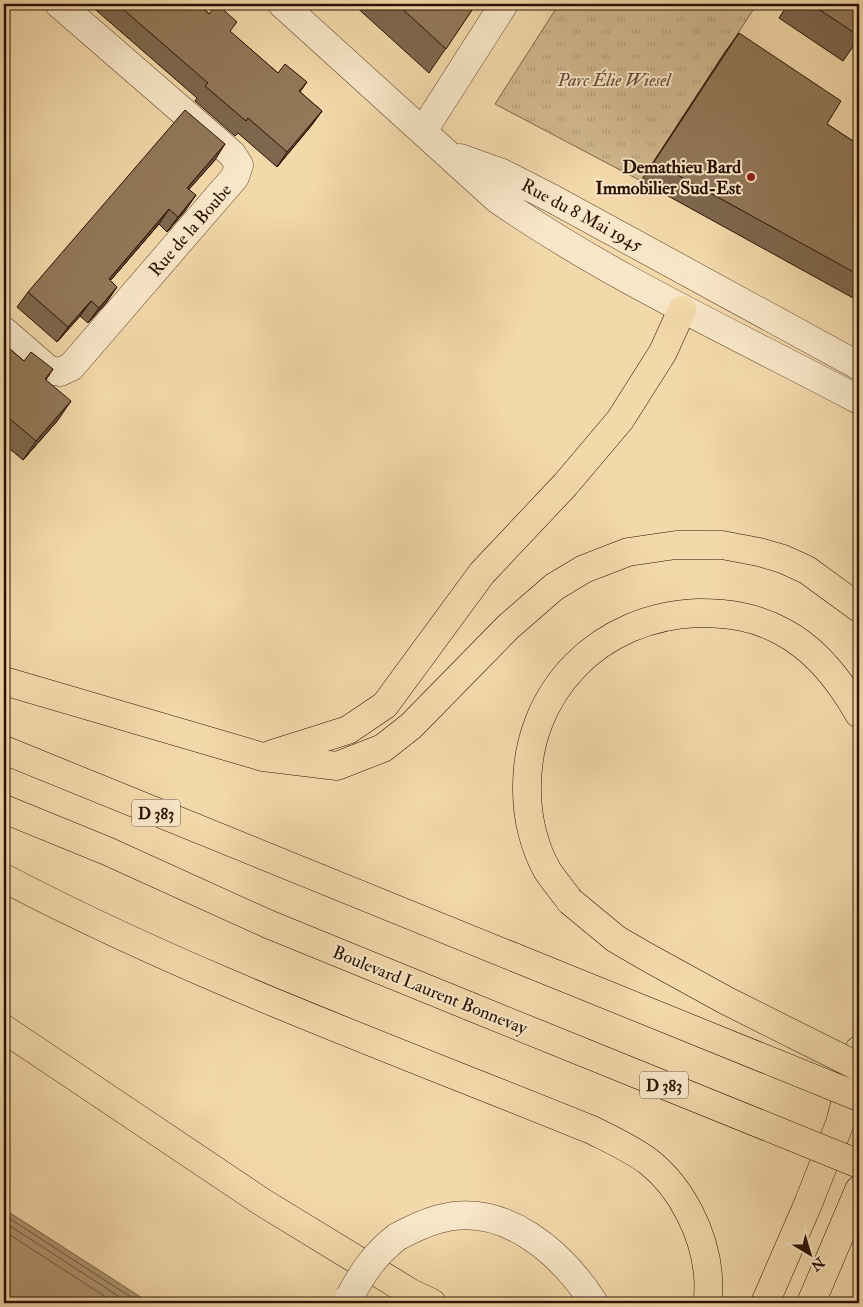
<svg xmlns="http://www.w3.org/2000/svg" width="863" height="1307" viewBox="0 0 863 1307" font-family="'IM FELL Double Pica',serif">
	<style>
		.grass { fill: url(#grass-tufts); stroke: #7e6348 }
		.water { fill: #af9471; stroke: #7a5f45 }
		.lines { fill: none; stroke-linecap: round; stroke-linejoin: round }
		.shore { stroke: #6d523a; stroke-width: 1 }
		.minor-casing { stroke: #5d422c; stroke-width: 29 }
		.highway-casing { stroke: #2b1003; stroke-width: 29 }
		.minor { stroke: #f7e6c7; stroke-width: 28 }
		.highway { stroke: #f3d8a9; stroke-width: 28 }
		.minor-bridge-casing { stroke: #5d422c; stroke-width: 29; stroke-linecap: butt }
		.highway-bridge-casing { stroke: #2b1003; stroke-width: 29; stroke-linecap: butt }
		.minor-bridge { stroke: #f7e6c7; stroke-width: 28 }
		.highway-bridge { stroke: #f3d8a9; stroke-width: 28 }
		.wall { fill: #7e674d; stroke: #2b1003 }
		.shaded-wall { fill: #67543e; stroke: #2b1003 }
		.building { fill: #937859; stroke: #2b1003 }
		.poi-dot { fill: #8f2418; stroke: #f7e6c7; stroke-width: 2 }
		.labels { text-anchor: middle; stroke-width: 4; stroke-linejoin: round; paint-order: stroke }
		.shield { fill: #f7e6c7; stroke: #68503e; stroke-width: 1 }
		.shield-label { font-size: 16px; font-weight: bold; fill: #2b1003 }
		.park-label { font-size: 18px; font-style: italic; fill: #654a33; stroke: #f7e6c7 }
		.poi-label { font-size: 18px; font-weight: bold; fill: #2b1003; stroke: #f7e6c7; text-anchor: end }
		.street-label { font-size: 18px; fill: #2b1003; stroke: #f7e6c7 }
	</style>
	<defs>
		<pattern id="grass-tufts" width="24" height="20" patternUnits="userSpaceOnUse" patternTransform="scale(1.25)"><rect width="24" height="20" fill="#d1b68d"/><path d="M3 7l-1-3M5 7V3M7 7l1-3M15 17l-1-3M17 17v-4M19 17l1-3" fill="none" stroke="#b49b78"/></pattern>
	</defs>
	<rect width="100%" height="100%" fill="#f3d8a9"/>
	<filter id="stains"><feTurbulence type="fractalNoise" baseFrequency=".004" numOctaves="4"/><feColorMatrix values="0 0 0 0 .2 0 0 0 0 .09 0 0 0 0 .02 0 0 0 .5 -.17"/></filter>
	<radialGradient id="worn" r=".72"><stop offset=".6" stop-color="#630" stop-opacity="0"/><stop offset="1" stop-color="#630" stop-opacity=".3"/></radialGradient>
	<path class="grass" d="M 559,4 L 757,4 L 641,181 L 495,104 Z"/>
	<path class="water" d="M 4,1209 L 150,1303 L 4,1303 Z"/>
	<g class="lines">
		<path class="shore" d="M 4,1215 L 140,1303
			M 4,1222 L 129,1303
			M 4,1231 L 115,1303"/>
		<defs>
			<path id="minor" d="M 282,4 L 497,199 C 611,278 737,335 859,400
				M 423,131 L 504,4
				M 460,158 L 502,173 L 553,199 L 859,366
				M 4,331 L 49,370 L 60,372 L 71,367 L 235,177 L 239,165 L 232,154 L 59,4
				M 397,1237 C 410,1230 424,1223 439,1219 C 504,1201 562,1253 594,1303"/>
			<path id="highway" d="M 4,681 L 263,757 L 337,766 L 383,748 L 411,726 L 508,627 L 554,587 L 584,569 L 628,552 L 676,545 L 722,545 L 759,552 L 783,559 L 807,570 L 859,608
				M 4,750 L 516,958
				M 272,754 L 348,730 L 385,705 L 482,573 L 565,485 L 620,420 L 663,352 L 682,310
				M 4,809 L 107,851 L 268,924 L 469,1006
				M 4,878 C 193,977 395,1050 592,1130 C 612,1140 632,1149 649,1162 C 682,1188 705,1235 708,1276 C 709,1285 708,1294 708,1303
				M 570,901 C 563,891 554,881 547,870 C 534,847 527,817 527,791 C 525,691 600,616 699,613 C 729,613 756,617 783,632 C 815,649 841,682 859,714
				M 4,1029 L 262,1202 L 411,1293 L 432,1303
				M 765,1303 L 808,1204 L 840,1123 L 859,1050
				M 811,1303 L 859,1190"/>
		</defs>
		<use href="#minor" class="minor-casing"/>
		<use href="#highway" class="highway-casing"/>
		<use href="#minor" class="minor"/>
		<use href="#highway" class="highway"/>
		<defs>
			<path id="minor-bridge" d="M 350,1296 C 363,1272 375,1254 397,1237"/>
			<path id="highway-bridge" d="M 570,901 L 616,939 L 647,957 L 727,1001 L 859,1067
				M 516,958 L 859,1097
				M 469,1006 L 859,1164"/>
		</defs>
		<use href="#minor-bridge" class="minor-bridge-casing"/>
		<use href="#highway-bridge" class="highway-bridge-casing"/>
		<use href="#minor-bridge" class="minor-bridge"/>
		<use href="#highway-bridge" class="highway-bridge"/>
	</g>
	<path class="wall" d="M 89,4 L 198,4 L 278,73 L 307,82 L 300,92 L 322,111 L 311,126 L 277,167 L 238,133 L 235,136 L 195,101 L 197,98 Z
		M 353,4 L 476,4 L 429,73 Z
		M 788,4 L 859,4 L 859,38 L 843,61 L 779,18 Z
		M 739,33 L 827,124 L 859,145 L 859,293 L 855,299 L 641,181 L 725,52 Z
		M 215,160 L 189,189 L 185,211 L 167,232 L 159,224 L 110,281 L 107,302 L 88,323 L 80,316 L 57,342 L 17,307 L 28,292 Z
		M 4,344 L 24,361 L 53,369 L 46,380 L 58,420 L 23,460 L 4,444 Z"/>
	<path class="shaded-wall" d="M 322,111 L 311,126 L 277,167 L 287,152 Z
		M 225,144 L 215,160 L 177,203 L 187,188 Z
		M 196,195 L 185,211 L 167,232 L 178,217 Z
		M 169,209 L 159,224 L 98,295 L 109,279 Z
		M 117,287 L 107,302 L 88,323 L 99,308 Z
		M 91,301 L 80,316 L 57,342 L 68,327 Z
		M 71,401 L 58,420 L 23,460 L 36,441 Z"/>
	<path class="building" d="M 117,4 L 198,4 L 209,14 L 217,4 L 237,22 L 230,31 L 278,73 L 285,64 L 307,82 L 299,91 L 322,111 L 287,152 L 248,118 L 246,121 L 205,86 L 208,83 Z
		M 397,4 L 476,4 L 446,49 Z
		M 811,4 L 859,4 L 859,36 Z
		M 739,33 L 841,101 L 827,124 L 859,145 L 859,275 L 654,162 Z
		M 185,110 L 225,144 L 187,188 L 196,195 L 178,217 L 169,209 L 109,279 L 117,287 L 99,308 L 91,301 L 68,327 L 28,292 Z
		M 4,344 L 24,361 L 31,352 L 53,369 L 45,379 L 71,401 L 36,441 L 4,414 Z"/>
	<circle class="poi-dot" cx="751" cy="177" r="5"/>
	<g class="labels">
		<g class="shield">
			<rect x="132" y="799.5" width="48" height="27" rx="4"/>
			<rect x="640" y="1071.5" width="48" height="27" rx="4"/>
		</g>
		<g class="shield-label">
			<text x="156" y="819">D 383</text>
			<text x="664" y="1091">D 383</text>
		</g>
		<g class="park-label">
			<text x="614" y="86">Parc Élie Wiesel</text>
		</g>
		<g class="poi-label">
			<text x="741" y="173">Demathieu Bard<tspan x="741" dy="21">Immobilier Sud-Est</tspan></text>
		</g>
		<g class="street-label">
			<text transform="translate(582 215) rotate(28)" y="6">Rue du 8 Mai 1945</text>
			<text transform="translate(190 230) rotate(-49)" y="6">Rue de la Boube</text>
			<text transform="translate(430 990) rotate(22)" y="6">Boulevard Laurent Bonnevay</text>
		</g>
	</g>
	<rect width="863" height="1307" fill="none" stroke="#f3d8a9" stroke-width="20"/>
	<rect x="5" y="5" width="853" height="1297" fill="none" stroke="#2b1003" stroke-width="2.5"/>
	<rect x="10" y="10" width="843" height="1287" fill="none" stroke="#2b1003"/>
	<g transform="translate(810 1254) rotate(142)" stroke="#f7e6c7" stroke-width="4" paint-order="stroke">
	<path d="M0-4L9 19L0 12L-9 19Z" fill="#2b1003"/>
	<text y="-8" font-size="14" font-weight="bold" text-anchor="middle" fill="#2b1003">N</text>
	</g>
	<rect width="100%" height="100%" filter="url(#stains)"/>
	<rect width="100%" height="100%" fill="url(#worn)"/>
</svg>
